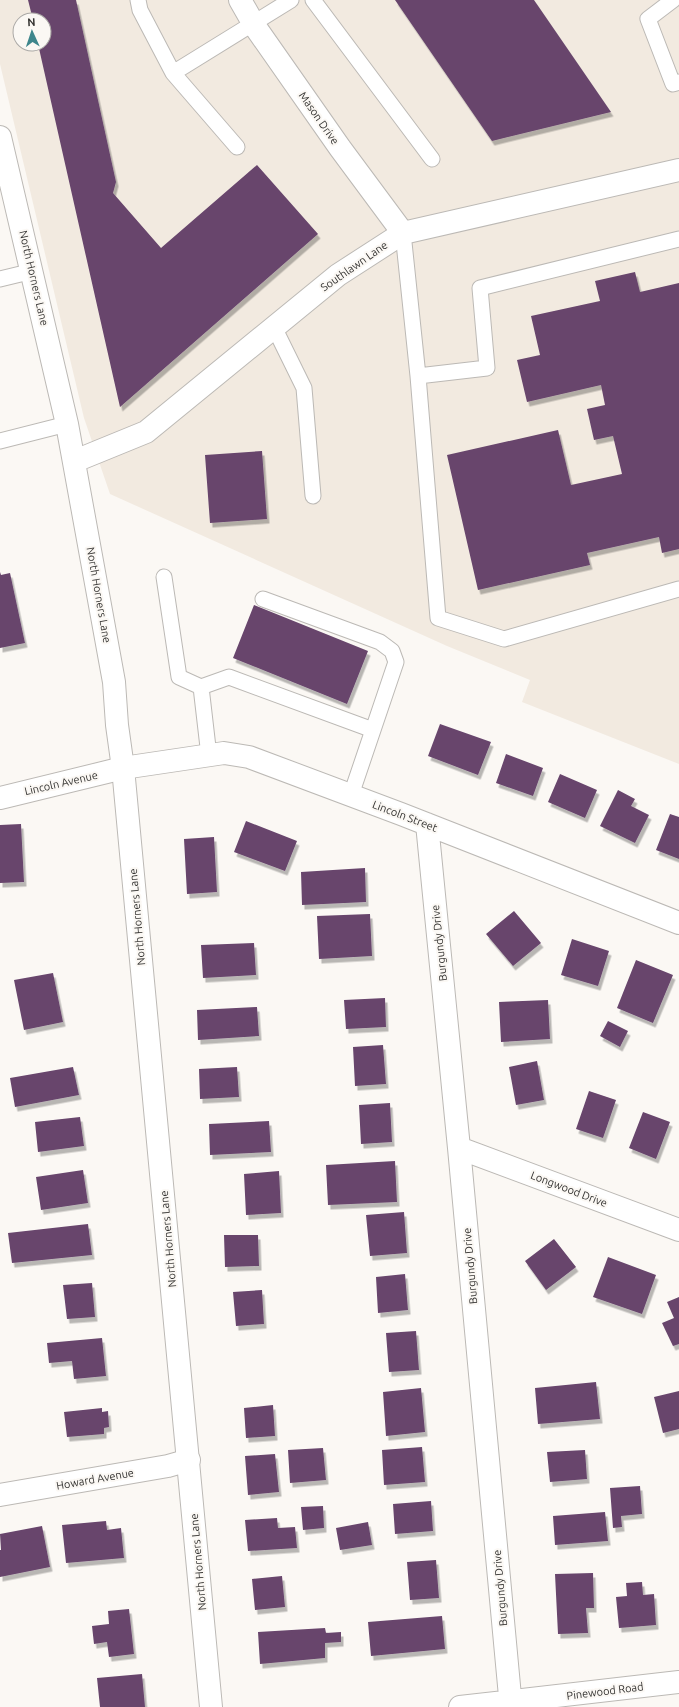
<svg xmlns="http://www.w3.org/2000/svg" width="679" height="1707" viewBox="0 0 679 1707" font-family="Ubuntu,sans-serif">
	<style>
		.built { fill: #f2eae0; fill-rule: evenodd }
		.building { fill: #67456c; filter: url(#shadow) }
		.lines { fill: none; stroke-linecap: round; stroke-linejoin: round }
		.lane-casing { stroke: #bcb9b5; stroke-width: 17 }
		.street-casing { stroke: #bcb9b5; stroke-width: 24 }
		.secondary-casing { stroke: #bcb9b5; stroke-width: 24 }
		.lane { stroke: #fff; stroke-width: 15 }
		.street { stroke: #fff; stroke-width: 22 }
		.secondary { stroke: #fff; stroke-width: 22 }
		.labels { text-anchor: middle; stroke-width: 4; stroke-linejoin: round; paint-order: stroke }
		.street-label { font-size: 11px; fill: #333230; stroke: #fbf8f4 }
	</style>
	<defs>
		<filter id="shadow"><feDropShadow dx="2.5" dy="4.5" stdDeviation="0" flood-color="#0004"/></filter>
	</defs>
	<rect width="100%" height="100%" fill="#fbf8f4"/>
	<path class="built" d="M 0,0 L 679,0 L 679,764 L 522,702 L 530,680 L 447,646 L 110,494 L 84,418 L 0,64 ZM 20,20 L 44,20 L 44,44 L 20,44 Z"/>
	<path class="building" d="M 28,0 L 76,0 L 116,182 L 113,193 L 161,248 L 257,165 L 318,234 L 120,407 L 38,44 L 44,44 L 44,20 L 33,20 Z
		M 395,0 L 534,0 L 611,112 L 492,141 Z
		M 635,272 L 640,292 L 679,283 L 679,549 L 662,553 L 659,537 L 587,553 L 590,565 L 478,590 L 447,455 L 558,430 L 571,485 L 622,474 L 613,436 L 594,440 L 587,409 L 605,405 L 601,385 L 527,402 L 517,360 L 540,355 L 531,316 L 600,301 L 595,281 Z
		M 262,451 L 267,519 L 210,523 L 205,455 Z
		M 0,572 L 1,575 L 10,573 L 25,643 L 0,648 Z
		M 254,605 L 368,651 L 347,704 L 233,658 Z
		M 440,724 L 491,742 L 478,775 L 428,756 Z
		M 506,754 L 543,768 L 533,796 L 496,783 Z
		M 560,774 L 597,790 L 585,818 L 548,802 Z
		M 618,790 L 635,799 L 631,806 L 649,815 L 635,843 L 600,826 Z
		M 670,814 L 679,817 L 679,859 L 656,850 Z
		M 246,821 L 297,841 L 285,871 L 234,852 Z
		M 21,824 L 24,882 L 0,883 L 0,825 Z
		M 214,837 L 217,892 L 187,894 L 184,839 Z
		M 365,868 L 366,902 L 302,905 L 301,872 Z
		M 514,911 L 541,943 L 513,966 L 486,934 Z
		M 370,914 L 372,956 L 319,959 L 317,916 Z
		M 572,939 L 609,951 L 598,986 L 561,975 Z
		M 254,943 L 256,975 L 203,978 L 201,945 Z
		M 636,960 L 673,975 L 653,1023 L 617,1008 Z
		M 53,973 L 63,1022 L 24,1030 L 14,980 Z
		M 385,998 L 386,1027 L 346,1029 L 344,1000 Z
		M 548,1000 L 550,1039 L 501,1042 L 499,1002 Z
		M 257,1007 L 259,1036 L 198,1040 L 197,1010 Z
		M 608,1021 L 628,1031 L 620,1047 L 600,1036 Z
		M 383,1045 L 386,1084 L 355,1086 L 353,1047 Z
		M 537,1061 L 544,1100 L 516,1105 L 509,1067 Z
		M 73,1067 L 79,1095 L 15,1107 L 10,1078 Z
		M 237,1067 L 239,1097 L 200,1099 L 199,1069 Z
		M 589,1091 L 616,1100 L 603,1138 L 576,1129 Z
		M 390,1103 L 392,1142 L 361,1144 L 359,1105 Z
		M 643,1112 L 670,1122 L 656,1159 L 629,1148 Z
		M 80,1117 L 84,1146 L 38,1152 L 35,1122 Z
		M 269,1121 L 271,1152 L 210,1155 L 209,1124 Z
		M 395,1161 L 397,1202 L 328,1205 L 326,1165 Z
		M 83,1170 L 88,1203 L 41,1210 L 36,1177 Z
		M 279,1171 L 281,1213 L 246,1215 L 244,1174 Z
		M 404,1212 L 407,1253 L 370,1256 L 366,1215 Z
		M 88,1224 L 92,1255 L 12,1263 L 8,1233 Z
		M 224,1235 L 258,1235 L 259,1266 L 225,1267 Z
		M 554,1239 L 576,1267 L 546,1290 L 525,1261 Z
		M 608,1257 L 656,1275 L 642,1314 L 593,1297 Z
		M 405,1274 L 408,1310 L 378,1313 L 376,1277 Z
		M 92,1283 L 95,1317 L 67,1319 L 63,1285 Z
		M 262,1290 L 264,1324 L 236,1326 L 233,1292 Z
		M 679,1297 L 679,1344 L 673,1346 L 662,1323 L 674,1318 L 667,1302 Z
		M 416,1331 L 419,1370 L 389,1372 L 386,1333 Z
		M 102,1338 L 106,1376 L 74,1379 L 72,1361 L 49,1363 L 47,1343 Z
		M 596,1382 L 600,1419 L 538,1424 L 535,1388 Z
		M 421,1388 L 425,1432 L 386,1436 L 383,1392 Z
		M 679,1391 L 679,1429 L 663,1433 L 654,1397 Z
		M 273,1405 L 275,1436 L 246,1438 L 244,1408 Z
		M 102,1408 L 102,1412 L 108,1411 L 109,1427 L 104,1428 L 104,1434 L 67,1437 L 64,1412 Z
		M 422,1447 L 425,1482 L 384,1485 L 382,1450 Z
		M 323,1448 L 326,1480 L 290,1483 L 288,1450 Z
		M 585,1450 L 587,1479 L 550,1482 L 547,1452 Z
		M 275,1454 L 279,1492 L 248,1495 L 245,1456 Z
		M 640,1486 L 642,1514 L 621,1516 L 622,1527 L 613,1528 L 610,1488 Z
		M 431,1501 L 433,1531 L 395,1534 L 393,1504 Z
		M 323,1506 L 324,1528 L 303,1530 L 301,1507 Z
		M 605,1512 L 608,1541 L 555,1545 L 553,1516 Z
		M 277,1518 L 278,1528 L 295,1527 L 297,1548 L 248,1551 L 245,1520 Z
		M 106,1521 L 107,1530 L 121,1528 L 124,1558 L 66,1563 L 62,1525 Z
		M 368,1522 L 372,1545 L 340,1550 L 336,1528 Z
		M 42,1526 L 50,1567 L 0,1577 L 0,1550 L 1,1550 L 0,1534 Z
		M 436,1560 L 439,1598 L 410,1600 L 407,1562 Z
		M 593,1573 L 594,1608 L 586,1608 L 588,1633 L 558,1634 L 555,1574 Z
		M 282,1576 L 285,1607 L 255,1610 L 252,1579 Z
		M 642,1582 L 643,1595 L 654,1594 L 656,1625 L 619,1628 L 616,1597 L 627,1596 L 626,1583 Z
		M 129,1609 L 134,1654 L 109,1657 L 107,1642 L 94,1644 L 92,1626 L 109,1624 L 108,1611 Z
		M 442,1616 L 445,1649 L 371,1656 L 368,1622 Z
		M 325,1628 L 326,1633 L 341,1632 L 341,1642 L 325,1643 L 325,1658 L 260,1664 L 258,1632 Z
		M 142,1674 L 145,1707 L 100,1707 L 97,1678 Z"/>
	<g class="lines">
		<defs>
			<path id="lane" d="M 138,0 L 140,10 L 173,73 L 291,0
				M 313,0 L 432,159
				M 673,0 L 648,19 L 673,84 L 679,82
				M 173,73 L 237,147
				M 403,233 L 418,376 L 438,618 L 504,639 L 679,589
				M 0,279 L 33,271
				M 274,327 L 304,388 L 313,496
				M 418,376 L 487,368 L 480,288 L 679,239
				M 0,441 L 67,424
				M 164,577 L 179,677 L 201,687 L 209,756
				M 263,599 L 380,642 L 392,651 L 396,662 L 351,795
				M 201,687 L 229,677 L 373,730"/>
			<path id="street" d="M 240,0 L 256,28 L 340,148 L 403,233
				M 0,798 L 123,768 L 224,753 L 249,757 L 401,814 L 679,923
				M 427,824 L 459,1148 L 511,1707
				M 459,1148 L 679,1230
				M 0,1495 L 168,1466 L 189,1460
				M 460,1707 L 679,1682"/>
			<path id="secondary" d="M 0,137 L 67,424 L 114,682 L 117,725 L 123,768 L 211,1707
				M 75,461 L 146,432 L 338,275 L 403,233 L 679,170"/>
		</defs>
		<use href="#lane" class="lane-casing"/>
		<use href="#street" class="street-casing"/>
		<use href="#secondary" class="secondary-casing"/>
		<use href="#lane" class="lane"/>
		<use href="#street" class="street"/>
		<use href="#secondary" class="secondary"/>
	</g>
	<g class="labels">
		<g class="street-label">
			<text transform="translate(319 118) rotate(55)" y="4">Mason Drive</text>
			<text transform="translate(354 266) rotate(-35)" y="4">Southlawn Lane</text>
			<text transform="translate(34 278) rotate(77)" y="4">North Horners Lane</text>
			<text transform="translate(99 595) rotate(80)" y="4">North Horners Lane</text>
			<text transform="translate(61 783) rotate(-13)" y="4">Lincoln Avenue</text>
			<text transform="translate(405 816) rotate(21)" y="4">Lincoln Street</text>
			<text transform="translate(137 917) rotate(-95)" y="4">North Horners Lane</text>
			<text transform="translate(439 943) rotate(-96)" y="4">Burgundy Drive</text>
			<text transform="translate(569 1189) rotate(21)" y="4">Longwood Drive</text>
			<text transform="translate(168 1239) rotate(-95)" y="4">North Horners Lane</text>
			<text transform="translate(470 1266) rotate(-95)" y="4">Burgundy Drive</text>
			<text transform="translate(95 1479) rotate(-10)" y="4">Howard Avenue</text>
			<text transform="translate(198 1562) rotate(-95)" y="4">North Horners Lane</text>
			<text transform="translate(500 1588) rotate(-95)" y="4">Burgundy Drive</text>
			<text transform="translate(605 1691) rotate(-7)" y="4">Pinewood Road</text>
		</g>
	</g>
	<g transform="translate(32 32) rotate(357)"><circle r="19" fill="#fbf8f4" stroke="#aba9a6"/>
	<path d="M0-3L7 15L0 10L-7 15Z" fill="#3e868c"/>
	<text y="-6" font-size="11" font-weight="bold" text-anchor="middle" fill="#333230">N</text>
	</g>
</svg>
